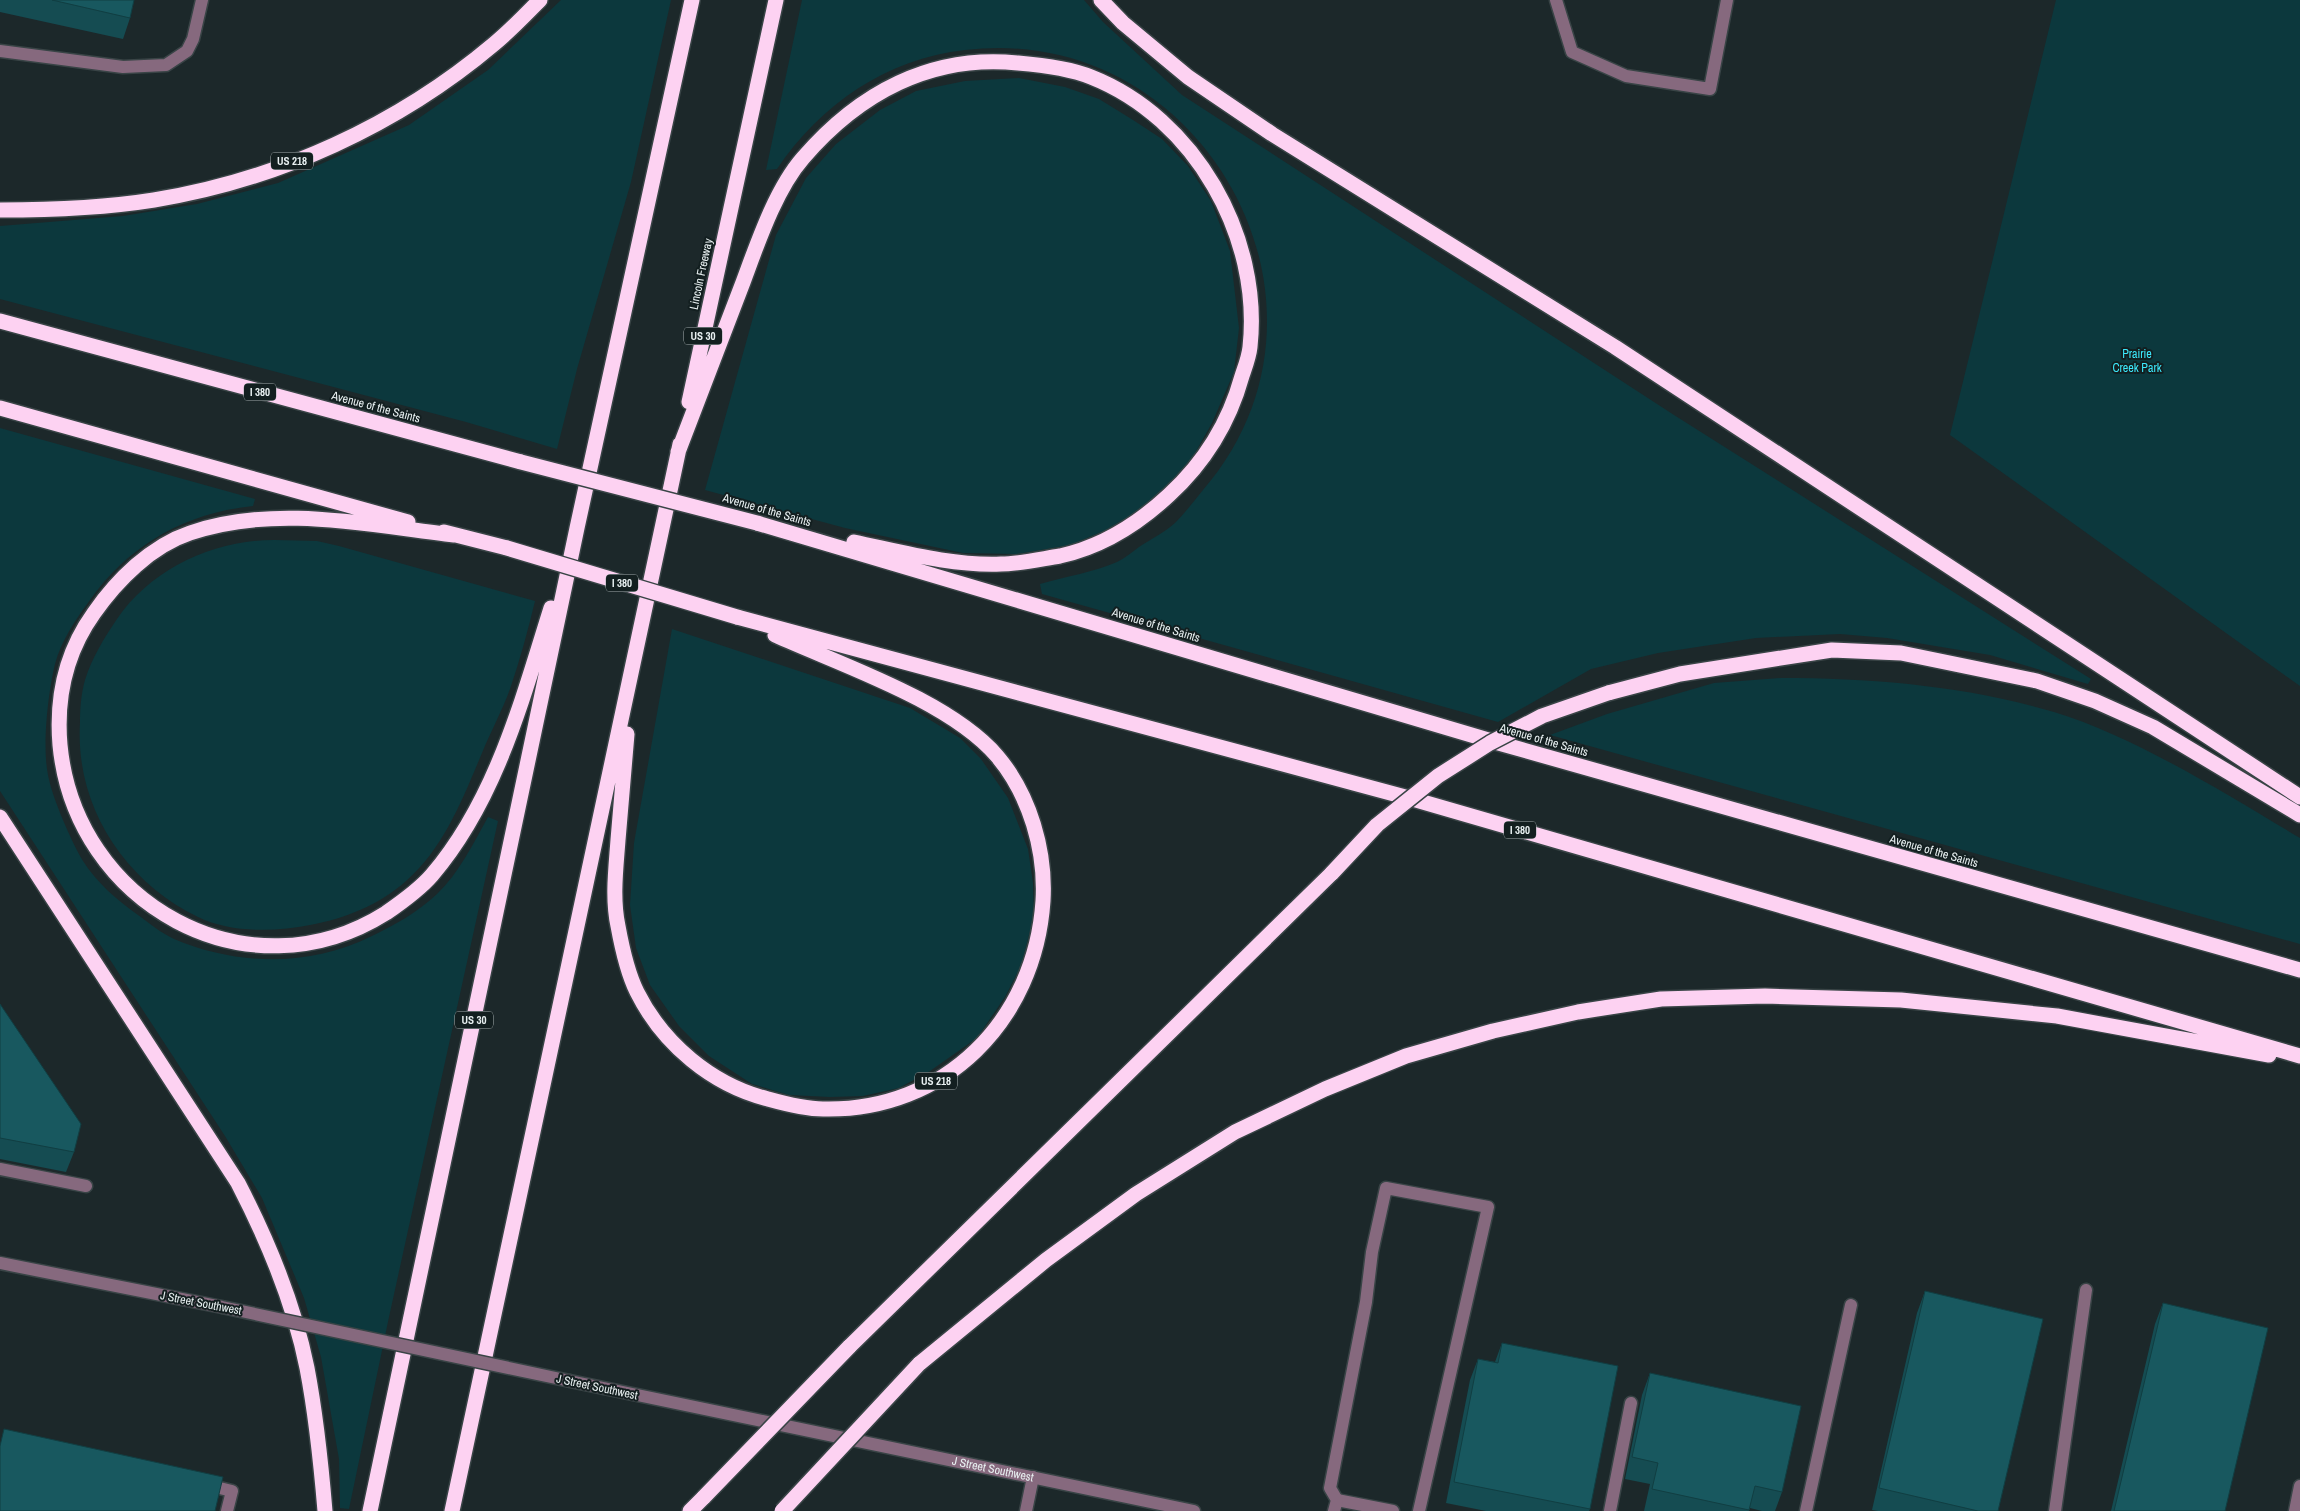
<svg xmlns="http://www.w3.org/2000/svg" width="2300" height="1511" viewBox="0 0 2300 1511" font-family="'Archivo Narrow',sans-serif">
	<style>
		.green { fill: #0c383d }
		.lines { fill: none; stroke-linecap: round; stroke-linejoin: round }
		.minor-casing { stroke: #394446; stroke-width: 15 }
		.highway-casing { stroke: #394446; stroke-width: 18 }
		.minor { stroke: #86697e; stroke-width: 12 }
		.highway { stroke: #fdd2f2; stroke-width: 15 }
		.minor-bridge-casing { stroke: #394446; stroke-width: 15; stroke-linecap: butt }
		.highway-bridge-casing { stroke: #394446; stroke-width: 18; stroke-linecap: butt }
		.minor-bridge { stroke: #86697e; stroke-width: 12 }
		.highway-bridge { stroke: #fdd2f2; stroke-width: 15 }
		.wall { fill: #154c52 }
		.building { fill: #18585f; stroke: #113e42 }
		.labels { text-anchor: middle; stroke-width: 4; stroke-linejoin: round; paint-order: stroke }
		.shield { fill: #131f20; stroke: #a8b1b2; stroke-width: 1 }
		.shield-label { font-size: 11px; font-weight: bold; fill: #e8f0f1 }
		.street-label { font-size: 12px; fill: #e8f0f1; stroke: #131f20 }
		.park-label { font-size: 12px; fill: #3ceafd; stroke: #131f20 }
	</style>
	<rect width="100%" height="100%" fill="#1c282a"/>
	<path class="green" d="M 561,0 L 671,0 L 631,182 L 577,369 L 557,449 L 466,422 L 0,299 L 0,226 L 123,216 L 197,204 L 278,183 L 409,125 L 488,70 Z
		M 802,0 L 1084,0 L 1103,22 L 1182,95 L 1674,415 L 2091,679 L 2088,684 L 1990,655 L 1887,638 L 1840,634 L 1756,638 L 1658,653 L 1591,669 L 1498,722 L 1042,594 L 1040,584 C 1064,577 1094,572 1117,562 C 1125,558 1132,552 1139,547 C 1151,539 1165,532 1175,523 C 1185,513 1194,501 1203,490 C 1362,306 1203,21 965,50 C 886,59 821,104 777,169 L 766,170 Z
		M 2056,0 L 2300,0 L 2300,686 L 1950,435 Z
		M 1019,78 L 1065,87 L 1099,99 L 1133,120 L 1162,139 L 1188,166 L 1211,201 L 1230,251 L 1239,328 L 1234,372 L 1212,423 L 1186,469 L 1149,505 L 1104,531 L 1070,545 L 1017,554 L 963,553 L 845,528 L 705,490 L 776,235 L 806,178 L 836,144 L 880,110 L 916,91 L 965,81 Z
		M 0,428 L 255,499 L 253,506 C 185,513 129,545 90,600 C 76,619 61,641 55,664 C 48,693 42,746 48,775 C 52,797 71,841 83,861 C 96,882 118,901 138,915 C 149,923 161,933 174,939 C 238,966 310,967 372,936 C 395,925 418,912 437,894 C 459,873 473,844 488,817 L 498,821 L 389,1317 L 349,1509 L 340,1508 L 339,1459 L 321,1357 L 304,1298 L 262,1198 L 225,1136 L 0,791 Z
		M 274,540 L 317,541 L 339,546 L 535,601 C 528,630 520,660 510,689 C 502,711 491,731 482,753 C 463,798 444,848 406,881 C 379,905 344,919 310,925 C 275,932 231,933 198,917 C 124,881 75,806 80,723 C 80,709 81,694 85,680 C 92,658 104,638 117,619 C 151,569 214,540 274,540 Z
		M 672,629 L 910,708 L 960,738 L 981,759 L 1008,798 L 1028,849 L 1033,883 L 1034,916 L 1021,966 L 1005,997 L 977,1038 L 930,1071 L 899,1088 L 863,1096 L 830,1097 L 789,1095 L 752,1084 L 709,1056 L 679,1026 L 650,985 L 636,948 L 630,905 L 634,843 Z
		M 1781,678 C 1873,678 1966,686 2054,712 C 2136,737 2226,794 2300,838 L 2300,944 L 1550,735 L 1607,714 L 1714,683 Z"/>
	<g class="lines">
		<defs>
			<g id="minor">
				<path d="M 1556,0 L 1572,52 L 1626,76 L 1710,89 L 1727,0"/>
				<path d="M 0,51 L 123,67 L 166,65 L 187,51 L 193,39 L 202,0"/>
				<path d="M 0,1169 L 86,1186"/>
				<path d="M 0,1263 L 222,1307"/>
				<path id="s1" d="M 570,1381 L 1194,1511"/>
				<path d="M 203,1484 L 232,1491 L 227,1511"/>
				<path d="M 1337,1500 L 1393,1511"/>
				<path d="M 1026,1511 L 1033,1477"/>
				<path d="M 1334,1511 L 1337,1500 L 1330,1488 L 1366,1302 L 1372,1252 L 1386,1188 L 1488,1207 L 1419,1511"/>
				<path d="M 1610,1511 L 1631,1403"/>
				<path d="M 1806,1511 L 1851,1305"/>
				<path d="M 2055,1511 L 2086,1290"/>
				<path d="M 2295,1511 L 2300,1486"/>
			</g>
			<path id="highway" d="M 1101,0 L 1123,23 L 1188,77 L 1272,134 L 1615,347 L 2300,797
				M 0,210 C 51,210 104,208 154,200 C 278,180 398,125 494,44 C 510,31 525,15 540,0
				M 0,321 L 521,462
				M 689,402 L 776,0
				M 0,408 L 408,522
				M 678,452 C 699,396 721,341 742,285 C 757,245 775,190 803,158 C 859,93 931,54 1018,63 C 1042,65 1069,68 1091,77 C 1195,118 1262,237 1250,347 C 1249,357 1245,367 1242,376 C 1229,423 1205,462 1169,495 C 1139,523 1101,547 1060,556 C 1041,559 1020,564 1001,564 C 952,566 902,552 854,542
				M 757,523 L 1495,742 L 2300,970
				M 444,532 L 507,548
				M 454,535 C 367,525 275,504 190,533 C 151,546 117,580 94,613 C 66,652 56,698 60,745 C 75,904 248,1000 386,913 C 402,902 420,889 432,875 C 496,800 522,700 551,608
				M 737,617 L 1409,798 L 2300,1056
				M 1608,693 L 1680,674 L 1832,650 L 1901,653 L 2037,681 L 2095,701 L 2153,727 L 2300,815
				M 627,734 C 624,769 621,804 618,840 C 616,868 612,898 618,926 C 622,948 627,972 637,992 C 663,1044 712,1085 768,1099 C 786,1104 805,1109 823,1109 C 945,1112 1035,1020 1043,901 C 1046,851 1030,795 997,756 C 950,701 841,665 775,635
				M 0,817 L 238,1183 C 268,1241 294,1303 307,1368 C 316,1415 321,1463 325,1511
				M 849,1347 L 1332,873
				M 919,1364 L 1046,1260 L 1136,1194 L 1235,1132 L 1325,1089 L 1406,1056 L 1493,1031 L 1578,1012 L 1661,999 L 1765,996 L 1901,1000 L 2057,1016 L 2269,1055
				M 370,1511 L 577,528 L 692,0
				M 452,1511 L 680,444
				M 690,1511 L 704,1497"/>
		</defs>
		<use href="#minor" class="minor-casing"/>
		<use href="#highway" class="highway-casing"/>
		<use href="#minor" class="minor"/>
		<use href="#highway" class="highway"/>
		<defs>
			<path id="minor-bridge" d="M 222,1307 L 570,1381"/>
			<path id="highway-bridge" d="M 521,462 L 757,523
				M 507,548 L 737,617
				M 1332,873 L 1377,825 L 1438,776 L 1490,743 L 1542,716 L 1608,693
				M 704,1497 L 849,1347
				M 782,1511 L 919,1364"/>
		</defs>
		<use href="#minor-bridge" class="minor-bridge-casing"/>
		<use href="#highway-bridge" class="highway-bridge-casing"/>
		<use href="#minor-bridge" class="minor-bridge"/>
		<use href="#highway-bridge" class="highway-bridge"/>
	</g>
	<path class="wall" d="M 0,0 L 134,0 L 130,18 L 123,39 L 0,12 Z
		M 0,1004 L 74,1152 L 66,1172 L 0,1159 Z
		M 1925,1291 L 1998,1511 L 1878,1511 L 1872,1510 L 1917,1313 Z
		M 2163,1303 L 2225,1511 L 2111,1511 L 2155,1324 Z
		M 1502,1343 L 1590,1509 L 1589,1511 L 1486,1511 L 1446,1503 L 1470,1380 L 1478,1359 L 1495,1362 Z
		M 1650,1373 L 1782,1492 L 1775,1511 L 1762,1511 L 1750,1508 L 1749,1511 L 1644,1511 L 1650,1484 L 1625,1479 L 1642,1395 Z"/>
	<path class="building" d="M 52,0 L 134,0 L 130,18 Z
		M 0,1004 L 81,1124 L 74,1152 L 0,1138 Z
		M 1925,1291 L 2043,1319 L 1998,1511 L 1978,1511 L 1879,1488 Z
		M 2163,1303 L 2268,1328 L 2225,1511 L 2114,1511 Z
		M 1502,1343 L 1618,1366 L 1590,1509 L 1454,1482 L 1478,1359 L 1498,1363 Z
		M 1650,1373 L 1801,1406 L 1782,1492 L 1755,1486 L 1749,1510 L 1652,1489 L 1658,1463 L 1632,1457 Z
		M 4,1429 L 223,1477 L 215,1511 L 0,1511 L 0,1446 Z"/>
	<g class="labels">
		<g class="shield">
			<rect x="271" y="152.5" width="42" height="17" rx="4"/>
			<rect x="684" y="327.5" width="38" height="17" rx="4"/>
			<rect x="244" y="383.5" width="32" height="17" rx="4"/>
			<rect x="606" y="574.5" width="32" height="17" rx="4"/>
			<rect x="1504" y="821.5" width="32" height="17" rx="4"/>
			<rect x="455" y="1011.5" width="38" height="17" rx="4"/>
			<rect x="915" y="1072.5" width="42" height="17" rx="4"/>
		</g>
		<g class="shield-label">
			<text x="292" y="165">US 218</text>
			<text x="703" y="340">US 30</text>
			<text x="260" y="396">I 380</text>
			<text x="622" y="587">I 380</text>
			<text x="1520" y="834">I 380</text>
			<text x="474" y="1024">US 30</text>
			<text x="936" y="1085">US 218</text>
		</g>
		<g class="street-label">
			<text transform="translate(701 274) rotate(-78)" y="4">Lincoln Freeway</text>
			<text transform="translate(376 407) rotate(15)" y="4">Avenue of the Saints</text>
			<text transform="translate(767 510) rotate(16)" y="4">Avenue of the Saints</text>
			<text transform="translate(1156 625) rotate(17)" y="4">Avenue of the Saints</text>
			<text transform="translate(1544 740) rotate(16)" y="4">Avenue of the Saints</text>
			<text transform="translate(1934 851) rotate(16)" y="4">Avenue of the Saints</text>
			<text transform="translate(201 1303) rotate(11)" y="4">J Street Southwest</text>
			<text transform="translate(597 1387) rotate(12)" y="4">J Street Southwest</text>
			<text dy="4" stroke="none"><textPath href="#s1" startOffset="432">J Street Southwest</textPath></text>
		</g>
		<g class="park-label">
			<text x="2137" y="358">Prairie<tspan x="2137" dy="14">Creek Park</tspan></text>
		</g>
	</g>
</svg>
